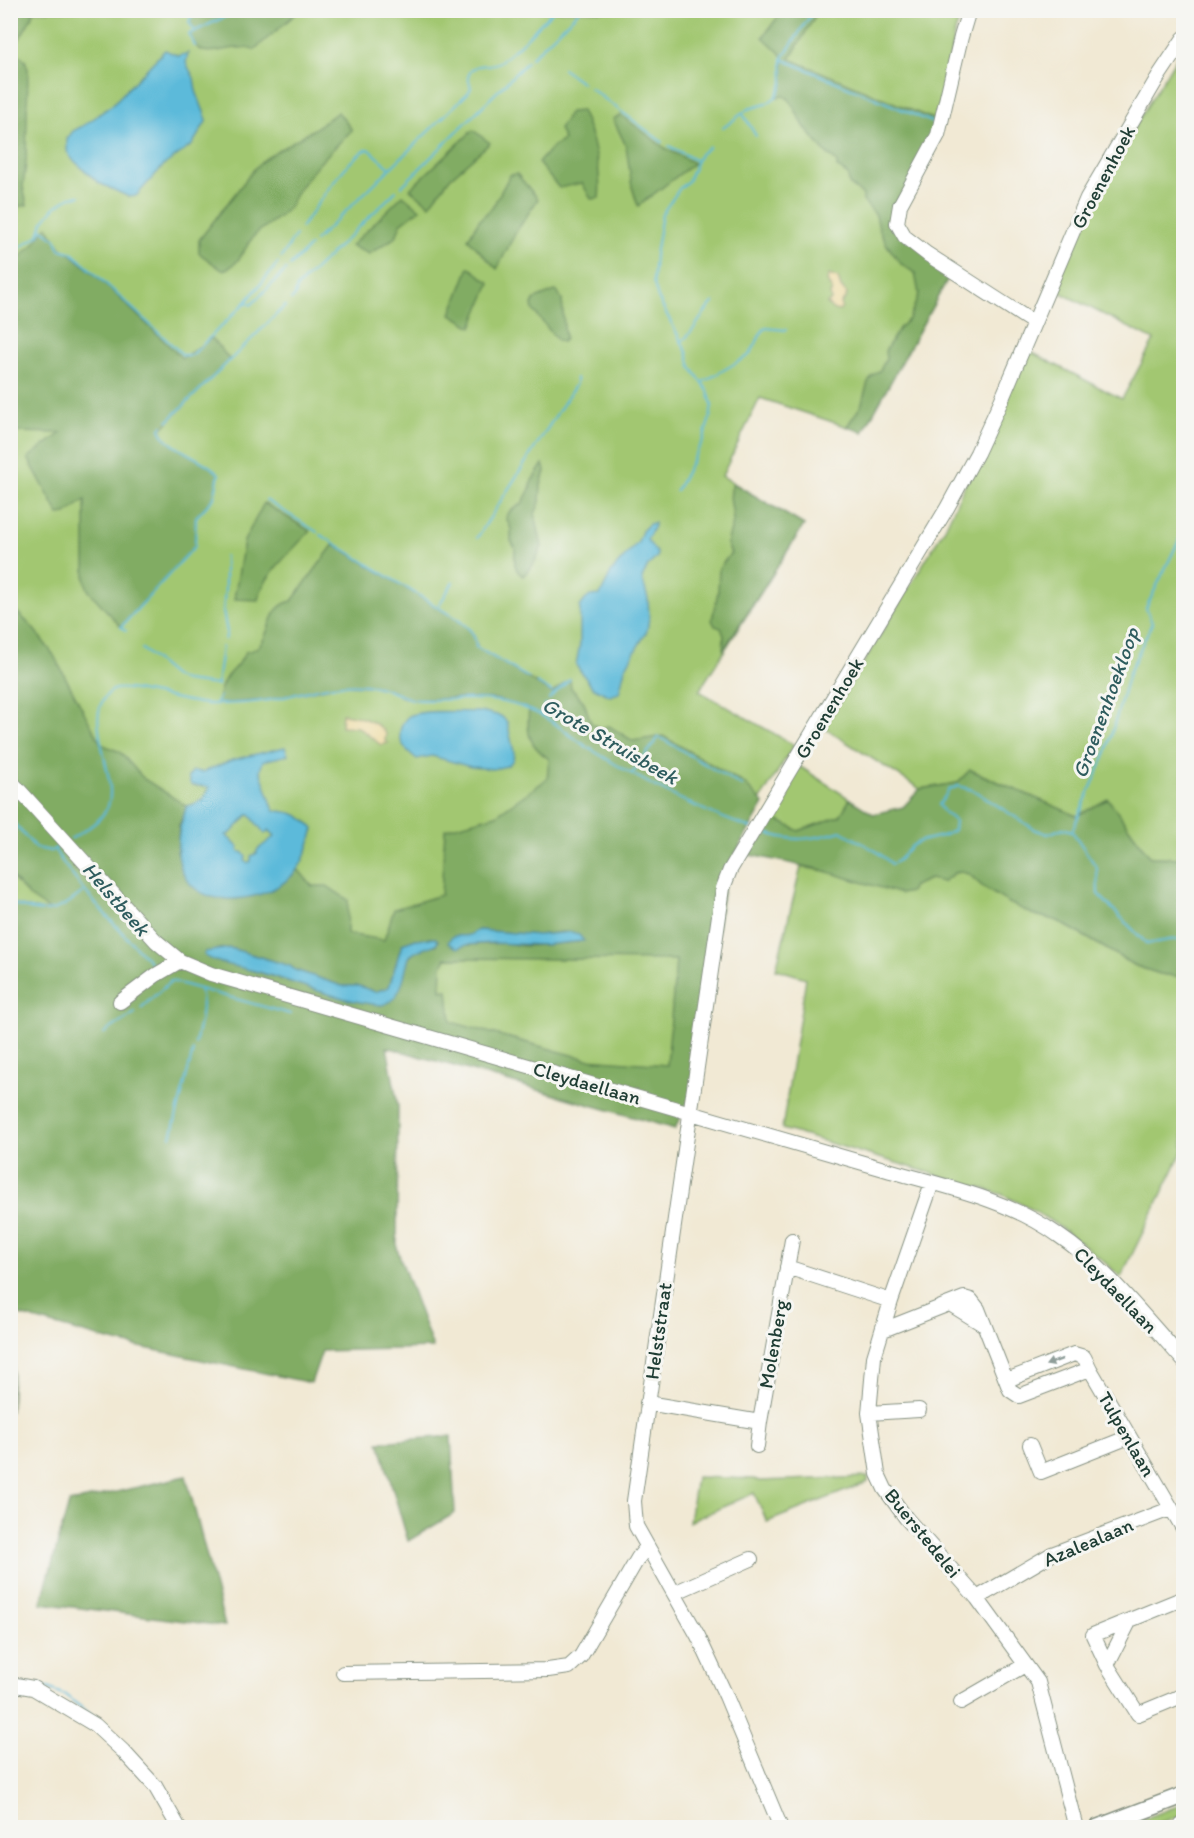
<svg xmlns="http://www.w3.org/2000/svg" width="1194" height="1838" viewBox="0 0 1194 1838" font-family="Itim,sans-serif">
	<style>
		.green { fill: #a2c771; stroke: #608252; stroke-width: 1.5 }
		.forest { fill: #81ac63; stroke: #50744c; stroke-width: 1.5; fill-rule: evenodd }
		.sand { fill: #eeda9e; stroke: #868c69; stroke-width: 1.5 }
		.water { fill: #5cbada; stroke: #3e7c87; stroke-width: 1.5; fill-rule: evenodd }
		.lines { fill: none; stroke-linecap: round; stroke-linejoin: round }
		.stream { stroke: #5cbada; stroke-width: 2 }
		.minor-casing { stroke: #889384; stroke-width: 16 }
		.major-casing { stroke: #889384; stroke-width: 19 }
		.highway-casing { stroke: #889384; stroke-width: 22 }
		.minor { stroke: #fff; stroke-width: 14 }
		.major { stroke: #fff; stroke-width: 16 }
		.highway { stroke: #fff; stroke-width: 20 }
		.oneway { fill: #8f9e9a }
		.labels { text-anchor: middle; stroke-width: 6; stroke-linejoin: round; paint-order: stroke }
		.street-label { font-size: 20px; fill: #1f3d34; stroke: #f6f6f2 }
		.water-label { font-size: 21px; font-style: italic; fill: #2e5c5e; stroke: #f6f6f2 }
	</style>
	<rect width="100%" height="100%" fill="#f6f6f2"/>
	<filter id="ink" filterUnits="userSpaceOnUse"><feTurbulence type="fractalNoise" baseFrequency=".0167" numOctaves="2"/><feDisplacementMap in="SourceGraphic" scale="12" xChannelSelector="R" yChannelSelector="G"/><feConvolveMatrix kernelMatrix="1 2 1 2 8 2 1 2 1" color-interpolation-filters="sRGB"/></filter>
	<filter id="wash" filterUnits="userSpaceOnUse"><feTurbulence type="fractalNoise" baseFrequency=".008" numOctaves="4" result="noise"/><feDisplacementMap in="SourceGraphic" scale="24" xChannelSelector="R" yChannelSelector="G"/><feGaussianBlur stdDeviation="1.35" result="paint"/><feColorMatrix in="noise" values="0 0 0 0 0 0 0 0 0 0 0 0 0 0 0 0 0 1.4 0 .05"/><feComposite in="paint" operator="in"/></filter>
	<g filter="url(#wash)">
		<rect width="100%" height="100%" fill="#f1e9d4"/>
		<path class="green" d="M 11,11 L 962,11 L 954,35 L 937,121 L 894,223 L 951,273 L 863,432 L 760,398 L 722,476 L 804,525 L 699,691 L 794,745 L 753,812 L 714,882 L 688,1091 L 205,963 L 11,617 Z
			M 1183,47 L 1183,858 L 1150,857 L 1108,799 L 1077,816 L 971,770 L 957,783 L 920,789 L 824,728 L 945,528 L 1027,350 L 1122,399 L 1154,340 L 1053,289 L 1097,188 Z
			M 799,766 L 850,799 L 841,816 L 798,831 L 769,816 Z
			M 801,867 L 913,886 L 930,879 L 943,882 L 954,873 L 961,872 L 969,874 L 984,888 L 1032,914 L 1058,921 L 1136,966 L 1160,974 L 1183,977 L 1183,1150 L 1121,1277 C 1083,1242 1049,1216 1001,1194 L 782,1129 L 806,978 L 776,969 Z
			M 10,876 L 29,896 L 52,911 L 32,909 L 11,903 Z
			M 696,1477 L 754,1479 L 760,1481 L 868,1477 L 868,1482 L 767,1522 L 754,1493 L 689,1522 Z
			M 1183,1804 L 1183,1815 L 1147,1827 L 1119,1828 Z"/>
		<path class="forest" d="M 11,10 L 34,11 L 32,17 L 13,50 L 25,60 L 28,69 L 26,163 L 23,187 L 27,205 L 11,208 Z
			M 194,11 L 194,10 L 299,11 L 254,50 C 235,43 213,56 200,50 C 195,47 192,39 189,34 L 195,31 L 189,22 Z
			M 786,11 L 818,11 L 790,59 L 937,121 L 894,223 L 951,273 L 863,432 L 847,426 L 861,406 L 868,382 L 872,376 L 880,370 L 886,359 L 885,351 L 900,327 L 909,319 L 919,294 L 915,273 L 901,264 L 887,245 L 879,229 L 876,215 L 863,201 L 863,195 L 849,184 L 848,175 L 837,167 L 837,162 L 823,150 L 804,126 L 789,99 L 784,96 L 776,97 L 783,83 L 783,56 L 763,37 L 780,14 Z
			M 581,111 C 593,135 602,171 599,198 L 591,199 L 582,183 L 559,188 L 538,163 L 552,147 L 564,140 L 559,129 L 570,112 Z
			M 338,112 L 352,130 C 333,149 312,169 297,192 C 294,197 292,204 288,208 C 279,219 266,225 256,234 C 244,245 241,267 222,270 L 199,253 L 199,240 L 255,168 L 267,157 L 314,129 Z
			M 621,115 L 665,148 L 694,163 L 638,206 L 632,187 L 626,146 L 613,119 Z
			M 473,130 L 490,143 L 450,178 L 430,205 L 410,189 Z
			M 517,174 L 538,199 L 516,232 L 497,269 L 468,239 L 479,220 L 492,208 L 510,175 Z
			M 403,195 L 420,209 L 401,224 L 396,237 L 369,254 L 351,246 Z
			M 47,226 L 61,248 L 70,253 L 101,280 L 182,358 L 212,338 L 230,360 L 161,429 C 165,448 206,459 219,474 L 214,498 L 196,517 L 195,546 L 121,627 L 88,590 L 85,580 L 85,500 L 66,514 L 59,515 L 28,458 L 61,433 L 13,432 L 11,429 L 11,246 L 16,261 L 32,246 Z
			M 469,267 L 490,283 L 472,327 L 451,314 Z
			M 555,291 L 558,292 L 562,300 L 565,339 L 562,342 L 557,340 L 533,310 L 532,304 L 535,299 Z
			M 543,464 L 545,471 L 541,485 L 540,502 L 535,514 L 542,547 L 533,565 L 523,576 C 512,569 515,558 515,548 L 511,541 L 511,529 L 506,517 L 510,511 L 522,504 L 530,489 L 531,482 Z
			M 733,483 L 804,525 L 723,650 L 724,636 L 721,628 L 715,626 L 712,620 L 718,592 L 719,568 L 731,553 C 723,543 732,532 733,521 C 733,506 727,499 733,483 Z
			M 264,503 L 310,531 C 293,550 263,575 258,600 L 234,599 L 244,541 Z
			M 334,544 L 457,619 C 468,627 476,633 477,647 L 552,693 L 570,679 L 571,688 L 584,702 L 591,723 L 600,728 L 609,726 L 633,741 L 663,736 L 745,784 L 764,804 L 727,868 L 692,1092 L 675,1129 L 387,1047 L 398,1106 L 397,1249 L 433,1348 L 322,1351 L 311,1383 L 116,1342 L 16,1314 L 11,1412 L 11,903 L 32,909 L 51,911 L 29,896 L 11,876 L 11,606 L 33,628 L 53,654 L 101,744 L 120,752 L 144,779 L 187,806 L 179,826 L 177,853 L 280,885 L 298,869 L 312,886 L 327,886 L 348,900 L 347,934 L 384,940 L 394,909 L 441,895 L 445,829 L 496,815 L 547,779 L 549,759 C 529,745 526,734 529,709 L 495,699 L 453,698 L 416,700 L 402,697 L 390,690 L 371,686 L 341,685 L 269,700 L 217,704 C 219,694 221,684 227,676 C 234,667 242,663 245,652 C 277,647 260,608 292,601 ZM 478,930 L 538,935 L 562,932 L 568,933 L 578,942 L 543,945 L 522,946 L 506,943 L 466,945 ZM 432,938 L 438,940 L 436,945 C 406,944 394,983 382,1005 L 317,990 L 238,966 C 225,966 223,960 219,949 L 230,948 L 290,966 L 295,970 L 342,986 L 359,986 L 375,992 L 389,987 L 402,944 L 416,939 ZM 446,958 L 676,960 L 667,1065 L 587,1059 L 451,1022 L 448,990 L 441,990 L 442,966 Z
			M 970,770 L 1077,816 L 1108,799 L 1150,857 L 1183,858 L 1183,977 L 1160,974 L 1136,966 L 1058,921 L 1032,914 L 1009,903 L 984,888 L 969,874 L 961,872 L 954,873 L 943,882 L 930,879 L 913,886 L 910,892 L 901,894 L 818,869 L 745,854 L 769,816 L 799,831 L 840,816 L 850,799 L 873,814 L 903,807 L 920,789 L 957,783 Z
			M 451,1436 L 455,1513 L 408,1541 L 379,1442 Z
			M 186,1476 L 225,1626 L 41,1603 L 69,1503 Z"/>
		<path class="sand" d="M 829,275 L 838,278 L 841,287 L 847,294 L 846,298 L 841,303 L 842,308 L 839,311 L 834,310 L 827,304 L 831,300 L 830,294 L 832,291 L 827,281 Z
			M 342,714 C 355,715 379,721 386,734 L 385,741 L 388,743 L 381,745 L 358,727 L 341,726 Z"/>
		<path class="water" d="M 165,50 L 179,56 L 188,53 L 186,63 L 194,78 L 196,91 L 207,120 L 192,145 L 164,165 L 136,196 L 129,197 L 99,183 L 71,158 L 67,151 L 67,139 L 73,131 L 86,124 L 112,105 Z
			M 654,523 L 654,526 L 647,540 L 657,553 L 657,557 L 648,566 L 642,578 L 648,599 L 649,617 L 647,631 L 625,668 L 619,693 L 610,696 L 592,687 L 576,665 L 580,644 L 580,607 L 585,600 L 590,596 L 600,595 L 612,571 L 638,542 L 642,531 L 649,524 Z
			M 484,712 L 501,716 L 507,722 L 514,752 L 513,760 L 507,766 L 493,769 L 471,767 L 432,756 L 417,759 C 408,752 399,744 400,732 C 401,725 403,720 409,716 C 421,709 468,712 484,712 Z
			M 285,747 L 288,755 L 263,761 L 260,770 L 274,811 C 292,811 302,815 314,829 C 310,841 307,855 299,867 C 289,882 271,892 254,896 C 186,912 163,863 187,806 C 199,803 206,799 209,787 L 191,785 L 188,777 L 193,771 L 203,772 L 232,760 ZM 249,814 L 265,834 L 269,830 L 275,836 L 257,850 L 257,853 L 251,856 L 251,861 L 247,863 L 245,861 L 246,856 L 242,852 L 240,852 L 238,850 L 239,848 L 226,835 L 230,834 Z
			M 478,930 L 538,935 L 572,932 L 578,934 L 584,941 L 543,945 L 491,943 L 466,945 L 457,948 L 448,943 C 452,931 460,938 469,935 C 472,934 475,932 478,930 Z
			M 436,938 L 438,942 C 431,949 417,947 409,957 C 404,974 402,1001 382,1005 C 345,1003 301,984 265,974 C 248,968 217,965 204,955 L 205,952 L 230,948 L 290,966 L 295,970 L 342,986 L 359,986 L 375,992 L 389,987 L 402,944 L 416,939 Z"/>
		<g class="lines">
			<path class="stream" d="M 194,10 L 189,22 L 195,31
				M 195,46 L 189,34 L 239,10
				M 531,58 L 580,10
				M 782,59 L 934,123
				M 563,69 L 583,83
				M 590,88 L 662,142
				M 743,114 L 756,136
				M 723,128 L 748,109 L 766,104 L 776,97 L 783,83 L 782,59 L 814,10
				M 669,146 L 695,160
				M 402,186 L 527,62
				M 301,228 C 314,210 349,154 369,149 L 390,168
				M 41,229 L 55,238 L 60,249 L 71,252 L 90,269 L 183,355 L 192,355 L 246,302 L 251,305 L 286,270
				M 315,241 L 468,93 L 471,88 L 468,77 C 473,60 488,69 499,62 C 516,52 538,25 554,10
				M 10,254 L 39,235 L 43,222 L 55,207 L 70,197 L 80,196
				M 281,258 L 296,235
				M 290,266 L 310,246
				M 291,300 L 295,296 L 297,287 L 396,191
				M 246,302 L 278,263
				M 682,341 C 696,331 701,313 714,302
				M 703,382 L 748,356 C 756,348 757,337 765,328 L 786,330
				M 168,421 L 285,306
				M 676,491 L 703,440 L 710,418 L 712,405 L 708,391 L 691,367 L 687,352 L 658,298 L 653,281 L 655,255 L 662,214 L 680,188 L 688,181 L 700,154 L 709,147
				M 266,500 L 317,532
				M 321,535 L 457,619 C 468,627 476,633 476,647 L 529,678
				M 477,538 L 576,384 L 576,378
				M 438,607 L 453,582
				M 126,631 L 121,627 L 195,546 L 196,517 L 214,498 L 219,474 C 206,459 166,448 160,429 L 162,426
				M 225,640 L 227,632 L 223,611 L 225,590 L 225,556
				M 142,649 L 175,677 L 185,681 L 217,685 L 222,647
				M 537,683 L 552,692
				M 549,699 L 570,679
				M 216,703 L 220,696
				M 540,714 L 546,704
				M 640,762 L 659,737 L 742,786
				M 632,773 L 638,767
				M 10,819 L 36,848 L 51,851 L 61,845
				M 759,831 C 791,842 809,841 841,831 L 876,851 L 892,864 C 903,860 904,851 913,845 C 926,836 942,840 954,830 L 955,821 L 944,812 L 939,805 L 949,790 L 958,786 L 973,790 L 1034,829 L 1048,834 L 1063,828 L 1072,831 L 1097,868 L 1098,894 L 1147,944 L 1169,940 L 1184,939
				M 1072,831 L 1106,753 L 1129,673 L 1152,623 L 1146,608 L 1182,534 L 1184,520
				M 71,839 C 85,830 101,822 108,806 C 120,776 77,712 113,690 C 125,683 190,705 211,704 C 230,704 251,703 270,700 C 293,696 317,687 341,685 C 356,684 377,685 390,691 C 401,695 408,700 420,700 C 459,700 489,694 527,709 C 552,718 570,737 592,750 C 643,782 694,809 751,828
				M 54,849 C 81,892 121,931 155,967
				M 10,903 C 46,916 56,914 84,891
				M 141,1008 L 171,981 L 290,1014
				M 104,1033 L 135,1013
				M 195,1044 C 199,1026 205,1008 200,989
				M 171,1137 L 193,1051
				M 40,1685 L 65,1695 L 94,1717
				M 101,1722 L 111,1729"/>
		</g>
	</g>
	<g filter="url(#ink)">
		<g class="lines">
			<defs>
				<path id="minor" d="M 969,10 L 961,37 L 938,135 L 900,205 L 897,223 L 905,237 L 927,254 L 1034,323
					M 10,780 L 156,941 L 180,961 L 211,974 L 884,1169 C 943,1186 1008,1199 1058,1235 C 1107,1268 1144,1317 1184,1361
					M 120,1002 L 156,975 L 180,961
					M 932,1183 L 891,1301 L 874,1357 L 869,1413 L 878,1474 L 885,1489 L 906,1518 L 977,1598 L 1038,1682 L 1076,1828
					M 787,1267 L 891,1301
					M 950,1304 L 984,1325
					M 883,1330 L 964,1298 L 971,1300 L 978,1309 L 1010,1390 L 1019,1396 L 1090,1369 L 1084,1357 L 1074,1354 L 1007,1380
					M 1090,1369 L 1184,1530
					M 647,1403 L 760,1422 L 757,1446
					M 869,1413 L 919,1410
					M 760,1422 L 792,1240
					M 1030,1445 L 1041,1472 L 1129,1437
					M 674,1593 L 751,1559
					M 977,1598 L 1052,1554 L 1170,1509
					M 1184,1598 L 1093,1635 L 1107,1665 L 1138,1714 L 1184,1695
					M 1107,1665 L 1130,1620
					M 343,1673 L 548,1670 L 569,1667 L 581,1656 L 638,1558 L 647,1547
					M 10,1684 L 33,1688 L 95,1725 L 123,1751 L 155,1786 L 179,1828
					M 961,1702 L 1025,1665
					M 781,1828 L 726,1696 L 698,1636 L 636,1526 L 634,1501 L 723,888 L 730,870 L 947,508 L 977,453 L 1001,401 L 1087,198 L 1158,77 L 1184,38"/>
				<path id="major" d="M 1097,1828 L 1184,1795"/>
				<path id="highway" d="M 1183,1828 L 1184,1827"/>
			</defs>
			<use href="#minor" class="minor-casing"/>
			<use href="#major" class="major-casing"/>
			<use href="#highway" class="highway-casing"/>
			<use href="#minor" class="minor"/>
			<use href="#major" class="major"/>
			<use href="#highway" class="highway"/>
		</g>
		<defs><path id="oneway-solid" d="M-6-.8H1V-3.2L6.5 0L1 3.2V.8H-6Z" transform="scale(1.5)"/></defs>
		<use class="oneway" href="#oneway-solid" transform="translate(1054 1362) rotate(159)"/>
	</g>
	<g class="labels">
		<g class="street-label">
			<text transform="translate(1103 177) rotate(-62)" y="7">Groenenhoek</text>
			<text transform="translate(829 708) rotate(-59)" y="7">Groenenhoek</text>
			<text transform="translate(587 1083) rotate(16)" y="7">Cleydaellaan</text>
			<text transform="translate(1116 1290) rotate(46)" y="7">Cleydaellaan</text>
			<text transform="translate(658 1331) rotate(-82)" y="7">Helststraat</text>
			<text transform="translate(773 1344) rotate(-80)" y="7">Molenberg</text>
			<text transform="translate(1127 1434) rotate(60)" y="7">Tulpenlaan</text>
			<text transform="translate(923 1533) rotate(51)" y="7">Buerstedelei</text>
			<text transform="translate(1088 1542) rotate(-23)" y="7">Azalealaan</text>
		</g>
		<g class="water-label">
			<text transform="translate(1106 703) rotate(-70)" y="7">Groenenhoekloop</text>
			<text transform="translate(610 741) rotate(30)" y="7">Grote Struisbeek</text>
			<text transform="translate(116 899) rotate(49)" y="7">Helstbeek</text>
		</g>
	</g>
	<rect width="1194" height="1838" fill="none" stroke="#f6f6f2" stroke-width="36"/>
</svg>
